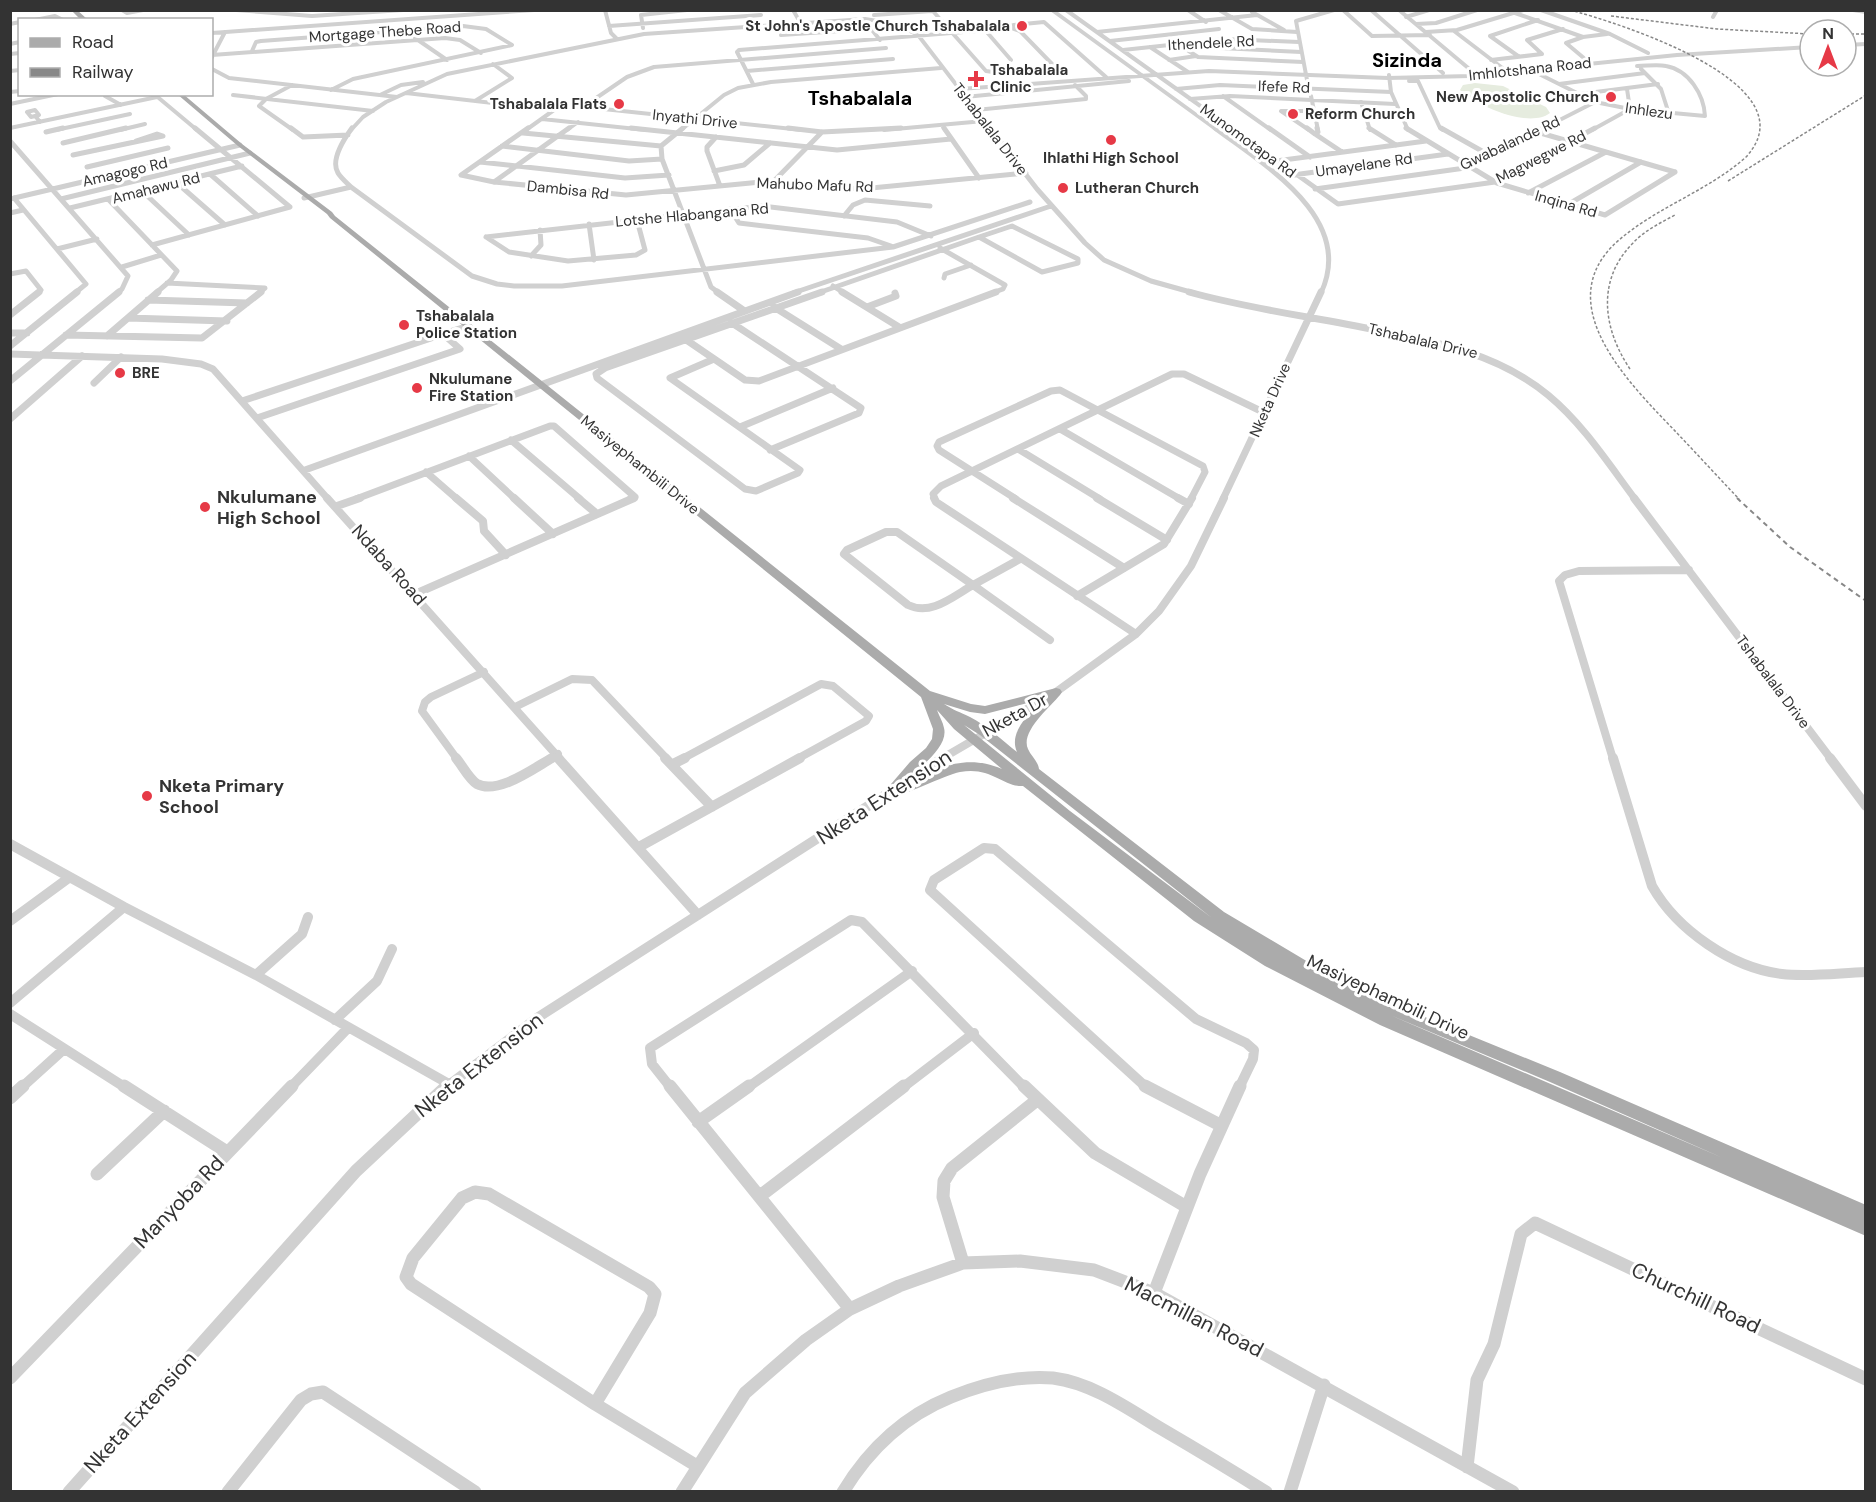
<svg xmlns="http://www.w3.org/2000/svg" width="1876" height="1502" viewBox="0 0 1876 1502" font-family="'DM Sans',sans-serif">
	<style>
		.green { fill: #e6ecdf }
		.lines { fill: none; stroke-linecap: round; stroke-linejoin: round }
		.minor-far5 { stroke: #d0d0d0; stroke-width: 4 }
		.minor-far4 { stroke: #d0d0d0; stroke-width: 5 }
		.minor-far3 { stroke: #d0d0d0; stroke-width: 7 }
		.minor-far2 { stroke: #d0d0d0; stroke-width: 8 }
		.minor-far1 { stroke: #d0d0d0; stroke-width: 10 }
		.minor { stroke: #d0d0d0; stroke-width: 13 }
		.major { fill: #ababab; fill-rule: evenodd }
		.rail-far1 { stroke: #888; stroke-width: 1.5; stroke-dasharray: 3 2; stroke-linecap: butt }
		.rail { stroke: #888; stroke-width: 2; stroke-dasharray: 5 4; stroke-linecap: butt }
		.poi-dot { fill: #e63946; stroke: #fff; stroke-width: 2 }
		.labels { text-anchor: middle; stroke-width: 6; stroke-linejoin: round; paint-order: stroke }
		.far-poi-label { font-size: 15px; font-weight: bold; fill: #333; stroke: #fff; text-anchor: start }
		.far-street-label { font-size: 15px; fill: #333; stroke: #fff }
		.poi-label { font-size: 18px; font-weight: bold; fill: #333; stroke: #fff; text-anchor: start }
		.street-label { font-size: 18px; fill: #333; stroke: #fff }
		.far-district-label { font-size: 20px; font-weight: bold; fill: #000; stroke: #fff }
		.near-street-label { font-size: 21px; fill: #333; stroke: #fff }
	</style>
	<rect width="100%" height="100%" fill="#fff"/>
	<path class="green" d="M 1475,83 L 1503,86 L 1546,107 L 1550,113 C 1529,129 1477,106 1460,90 L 1463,85 Z"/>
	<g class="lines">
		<path class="minor-far5" d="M 122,10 L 127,13 L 143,10
			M 236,10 L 312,16 L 403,10
			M 605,10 L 611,33 L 617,39
			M 793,10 L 800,22
			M 932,10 L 986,71 L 1000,73 L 1055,67 L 1020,31 L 1009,27
			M 1052,10 L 1217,130
			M 1066,10 L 1234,130
			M 1188,10 L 1206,22
			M 1219,10 L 1252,29 L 1297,32
			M 1343,10 L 1372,36 L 1430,35
			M 1371,10 L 1443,73
			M 1399,10 L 1473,72
			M 1541,10 L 1610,34 L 1648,53
			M 1853,10 L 1866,12
			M 1252,12 L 1284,30
			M 1515,13 L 1583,37
			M 874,15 L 932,11
			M 1406,17 L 1429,10
			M 1713,17 L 1717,10
			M 35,20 L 55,16 L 63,20
			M 857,22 L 868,25 L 880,40
			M 10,24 L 20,22
			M 1416,24 L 1436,23 L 1477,10
			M 609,26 L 761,15
			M 643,28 L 641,15 L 687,10
			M 985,30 L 1011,60
			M 1454,31 L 1505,70
			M 1097,32 L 1257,15
			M 1426,32 L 1457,30 L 1523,10
			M 212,33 L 534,10
			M 781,35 L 840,31
			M 415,38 L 447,60
			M 1110,41 L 1219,29
			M 1205,41 L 1220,48 L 1301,52
			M 10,44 L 20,42
			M 1178,44 L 1198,57 L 1303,62
			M 1846,45 L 1866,44
			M 1150,47 L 1188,72
			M 1123,50 L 1225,39 L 1299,42
			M 252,51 L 256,42 L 261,41 L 463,26 L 486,29 L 512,45 L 353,79 L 331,90
			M 10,54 L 20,53
			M 212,55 L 445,38 L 460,40 L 481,53
			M 1518,56 L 1490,36 L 1538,20
			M 212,57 L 225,32
			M 1585,59 L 1566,43 L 1583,37 L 1607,34
			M 1169,60 L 1196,56
			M 1491,60 L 1542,54 L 1527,40 L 1563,29
			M 212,69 L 229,78 L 397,97
			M 1641,69 L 1661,89 L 1669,114
			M 1531,70 L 1595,102 L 1540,130
			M 10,71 L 20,70
			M 747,71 L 893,59
			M 1389,75 L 1391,92 L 1408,130
			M 1307,80 L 1296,21 L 1334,10
			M 1409,81 L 1418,81 L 1440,128 L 1443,130
			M 753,84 L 737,52 L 739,50 L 1001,29 L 1014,25 L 1044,22 L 1106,77
			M 1559,84 L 1645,73
			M 292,85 L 266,99 L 259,106 L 293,130
			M 960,89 L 1209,71 L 1388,78 L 1470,76 L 1677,55 L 1810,47
			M 1176,89 L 1220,85 L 1391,92
			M 10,92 L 20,91
			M 406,93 L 554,110 L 575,106 L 802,130
			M 109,94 L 105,96 L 121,105
			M 154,94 L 197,130
			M 1580,94 L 1658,84
			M 233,95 L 373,111
			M 380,95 L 401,85 L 423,82
			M 1223,96 L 1271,130
			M 1311,96 L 1318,130
			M 965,97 L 1129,81
			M 1190,99 L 1230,96 L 1395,104
			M 475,101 L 512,78 L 493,64
			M 1361,102 L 1370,130
			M 1595,102 L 1630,109 L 1705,116 C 1704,95 1689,70 1666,66 C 1657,64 1647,66 1637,66
			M 10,104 L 58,94
			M 583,107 L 627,77 L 654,67 L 886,48
			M 35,110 L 39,115 L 31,117 L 27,112 Z
			M 976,110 L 1086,99 L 1086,96 L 1075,85
			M 36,117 L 40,122
			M 542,119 L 646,130
			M 942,125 L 945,130
			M 10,128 L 157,97
			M 56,130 L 130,114
			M 120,130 L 145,124
			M 351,130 L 363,117 L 386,102 L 447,74 L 644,34 L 865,19 L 896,24 L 918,35 L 991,130
			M 526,130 L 554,110
			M 567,130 L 578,122
			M 681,130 L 724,95 L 738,88 L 771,82 L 941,68
			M 884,130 L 984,121
			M 1309,130 L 1281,111 L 1314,111
			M 1592,130 L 1630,109 L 1627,89"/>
		<path class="minor-far4" d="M 291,128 L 303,137 L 348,135
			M 352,128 C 344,139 330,160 338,173 C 341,178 347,183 351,187 L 472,276 L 497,284 L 514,286 L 562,286 L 893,247 L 1030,202
			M 528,128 L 461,175 L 494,182 L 626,195 L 761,182 L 861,189 L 1026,173
			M 631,128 L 837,150 L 951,139
			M 683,128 L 661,146 L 662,159 L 711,287 L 719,293
			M 788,128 L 822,132 L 901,128
			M 944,128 L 979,178
			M 990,128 L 1037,189 L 1085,243 L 1104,260 L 1151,281 L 1194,293
			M 1215,128 C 1264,165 1356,218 1321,293
			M 1232,128 L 1338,204 L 1495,182 L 1595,128
			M 1269,128 L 1310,157
			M 1307,128 L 1315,134
			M 1317,128 L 1318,132 L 1315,134 L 1342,152
			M 1369,128 L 1396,145
			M 1406,128 L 1497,183 L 1605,215 L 1675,172
			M 1441,128 L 1489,155
			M 46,132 L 63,128
			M 1537,132 L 1675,172
			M 523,133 L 661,146
			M 716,137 L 707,147 L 707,151 L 720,186
			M 10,141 L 128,276 L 122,289 L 117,293
			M 63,143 L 126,128
			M 502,146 L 629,161 L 662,159
			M 73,155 L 163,136 L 157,134 L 136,141
			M 1276,161 L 1426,141
			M 480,162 L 625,178 L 669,175
			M 87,167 L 168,148
			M 714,171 L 744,165 L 770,143
			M 210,174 L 258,216
			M 1293,175 L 1448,154
			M 494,182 L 569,128
			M 773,182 L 822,132
			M 177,183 L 225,225
			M 1315,189 L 1465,168 L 1543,128
			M 142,191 L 189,235
			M 1528,193 L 1606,152
			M 14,198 L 86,284 L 75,293
			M 304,198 L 351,187
			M 10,199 L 240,145
			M 61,199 L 250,153
			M 108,199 L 177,271 L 171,280 L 156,293
			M 1567,205 L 1641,162
			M 70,208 L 242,166
			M 730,209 L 739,223 L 868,238 L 891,246
			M 10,213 L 23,210
			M 844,216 L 853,205 L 865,200 L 930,206
			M 589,224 L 594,260
			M 1012,226 L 1078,259 L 1078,263 L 1042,272 L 979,237 Z
			M 486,237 L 762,206 L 897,222 L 931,236
			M 486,237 L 509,252 L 568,261 L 636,255 L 645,250 L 637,220
			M 152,245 L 290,207 L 195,128
			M 940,248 L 1005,285 L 1003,289 L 992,293
			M 57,249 L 97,239
			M 531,256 L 541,245 L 540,230
			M 122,267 L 161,255
			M 10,274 L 26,271 L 41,290 L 37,293
			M 944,278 L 945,274 L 971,265
			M 167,283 L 265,288 L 259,293
			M 833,286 L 844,293
			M 793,293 L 1051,206
			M 818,293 L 979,237"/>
		<path class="minor-far3" d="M 717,292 L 743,310
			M 842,292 L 899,327
			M 1189,292 C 1249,309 1314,317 1376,330 C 1437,342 1499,354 1548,395 C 1583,424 1608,463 1635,499
			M 148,300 L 247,303
			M 774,307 L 841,349
			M 867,307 L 896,296 L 895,293
			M 10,315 L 39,292
			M 128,318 L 227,321
			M 732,323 L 861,408 L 859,413 L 770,450
			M 10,333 L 27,333
			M 443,334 L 469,326
			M 66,335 L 202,338 L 261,292
			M 107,336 L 158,292
			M 682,337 L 745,380 L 759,381 L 996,292
			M 10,346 L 77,292
			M 10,354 L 162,359 L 201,364 L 213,369 L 328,499
			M 714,359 L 670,378 L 800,470 L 798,473 L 756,491 L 745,489 L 597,378 L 596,374 L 605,368 L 822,292
			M 10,381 L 119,292
			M 94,383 L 121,357
			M 242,401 L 443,334 L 460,349 L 257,418
			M 10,419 L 82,356
			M 740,427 L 833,388
			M 1060,429 L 1180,499
			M 511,440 L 580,499
			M 1018,449 L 1100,499
			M 469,456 L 515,499
			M 305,470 L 798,292
			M 426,472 L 457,499
			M 356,499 L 550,426 L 554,426 L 635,497 L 630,499
			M 935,499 L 933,494 L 941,486 L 1172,374 L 1184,374 L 1265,413
			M 1016,499 L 939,450 L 937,446 L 939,442 L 1051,391 L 1060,390 L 1203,466 L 1205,472 L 1191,499
			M 1223,499 L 1321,292"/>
		<path class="minor-far2" d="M 327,498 L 560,759
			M 456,498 L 483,521 L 484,531 L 506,555
			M 514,498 L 553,534
			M 578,498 L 597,514
			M 934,498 L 936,502 L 1136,634
			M 1013,498 L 1124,568
			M 1097,498 L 1167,540
			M 1178,498 L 1189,504
			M 1634,498 L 1831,759
			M 337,506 L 360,498
			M 886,532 L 897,532 L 973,585 C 952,597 931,616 908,605 L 844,554 L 847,550 Z
			M 1124,568 L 1164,544 L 1192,498
			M 973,585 L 1050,640
			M 973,585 L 1020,559
			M 415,594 L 634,498
			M 1077,596 L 1124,568
			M 515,707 L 572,679 L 592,680 L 667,759
			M 457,759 L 422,711 L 425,702 L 431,697 L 484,672
			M 549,759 L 558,754
			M 682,759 L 821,684 L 833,686 L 869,716 L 866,721 L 797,759
			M 941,759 L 1056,692 L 1136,634 L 1159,611 L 1191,566 L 1224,498
			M 1613,759 L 1559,581 L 1565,575 L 1579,571 L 1689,570"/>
		<path class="minor-far1" d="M 456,758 C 462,765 469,779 477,784 C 498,795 534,768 552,758
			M 558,758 L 698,915
			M 665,758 L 712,807
			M 1613,758 L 1652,886 C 1677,930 1732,968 1782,974 C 1810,977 1838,973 1866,972
			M 1830,758 L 1866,806
			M 673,764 L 685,758
			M 10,844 L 124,907 L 256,975 L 449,1084
			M 639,847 L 800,758
			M 10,921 L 70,877
			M 256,975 L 302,934 L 308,917
			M 10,1003 L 124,907
			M 10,1014 L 126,1088
			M 335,1020 L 377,981 L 392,949
			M 21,1088 L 63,1050
			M 290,1088 L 348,1028
			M 445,1088 L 537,1018 L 943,758
			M 671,1088 L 652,1064 L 650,1048 L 851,920 L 862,922 L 1025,1088
			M 747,1088 L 912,971
			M 902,1088 L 974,1033
			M 1147,1088 L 930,890 L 934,880 L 984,848 L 995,849 L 1196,1019 L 1246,1043 L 1254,1050 L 1253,1059 L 1239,1088"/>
		<path class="minor" d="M 124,1086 L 227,1152
			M 670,1086 L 850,1309
			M 1024,1086 L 1095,1153 L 1185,1206
			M 1145,1086 L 1220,1125
			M 10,1098 L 23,1086
			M 698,1122 L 749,1086
			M 97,1174 L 164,1111
			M 475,1192 L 489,1194 L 649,1287 L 655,1294 L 650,1313 L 595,1404 L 411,1284 L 406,1277 L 413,1258 L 462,1198 Z
			M 760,1196 L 904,1086
			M 963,1263 L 943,1197 L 944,1181 L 952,1168 L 1037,1100
			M 1154,1293 L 1200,1174 L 1240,1086
			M 10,1378 L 292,1086
			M 595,1404 L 697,1466
			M 1467,1467 L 1477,1380 L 1494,1344 L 1521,1234 L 1535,1223 L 1866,1379
			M 69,1492 L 356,1171 L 447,1086
			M 228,1492 L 301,1400 L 311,1394 L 323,1392 L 475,1492
			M 682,1492 L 745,1393 L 806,1340 L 850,1309 L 899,1286 L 963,1263 L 1020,1261 L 1094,1270 L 1154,1293 L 1513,1492
			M 843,1492 C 869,1449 904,1416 951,1397 C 983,1384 1018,1375 1053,1378 C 1092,1383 1127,1408 1160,1428 C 1196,1449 1231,1470 1266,1492
			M 1290,1492 L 1324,1385"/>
		<path class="major" d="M 77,10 L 87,19 L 87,20 L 81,20 L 71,10 Z
			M 177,94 L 183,94 L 242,144 L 332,212 L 335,216 L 930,691 L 971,704 L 985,706 L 1056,688 L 1060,689 L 1062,692 L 1060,695 C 1050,707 1020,732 1028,749 C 1031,756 1038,761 1039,769 L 1224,912 L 1330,975 L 1393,1004 L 1560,1072 L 1866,1205 L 1866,1236 L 1380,1025 L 1265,966 L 1194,921 L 1023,786 C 1003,787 991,766 960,772 C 943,775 896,801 885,797 L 883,794 L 885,791 L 910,762 L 926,748 L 932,739 L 933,729 L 921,697 L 330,218 L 327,214 L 238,146 ZM 1043,699 C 1030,713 1008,732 1017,752 C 1002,740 987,726 970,717 C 960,712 953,710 944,704 L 970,712 L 985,714 ZM 937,710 L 954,729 L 1002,769 C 967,754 940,767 907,781 C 918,768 949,747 944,728 C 943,722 939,716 937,710 ZM 964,725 L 980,735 L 1212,918 L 1070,811 ZM 1390,1015 L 1550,1082 L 1723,1158 Z"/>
		<path class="rail-far1" d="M 1570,10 C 1615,22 1814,83 1746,157 C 1708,191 1657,207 1619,240 C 1546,303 1631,385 1676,432 C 1697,454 1718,477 1739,499
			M 1611,16 L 1717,29 L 1810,34
			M 1846,34 L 1866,34
			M 1728,181 L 1866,95
			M 1630,369 C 1603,329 1596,280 1633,243 C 1644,231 1660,223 1675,215"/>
		<path class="rail" d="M 1737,498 L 1790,547 L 1866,601"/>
	</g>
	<g class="poi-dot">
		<circle cx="1022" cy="26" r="6"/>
		<path d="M973 70h6v6h6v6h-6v6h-6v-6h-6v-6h6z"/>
		<circle cx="1611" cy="97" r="6"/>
		<circle cx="619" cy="104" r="6"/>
		<circle cx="1293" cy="114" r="6"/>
		<circle cx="1111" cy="140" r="6"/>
		<circle cx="1063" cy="188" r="6"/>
		<circle cx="404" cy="325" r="6"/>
		<circle cx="120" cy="373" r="6"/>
		<circle cx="417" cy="388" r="6"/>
		<circle cx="205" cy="507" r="6"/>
		<circle cx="147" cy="796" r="6"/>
	</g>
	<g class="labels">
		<g class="far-poi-label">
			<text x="1010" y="31" text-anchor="end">St John's Apostle Church Tshabalala</text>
			<text x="990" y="75">Tshabalala<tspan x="990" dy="17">Clinic</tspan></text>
			<text x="1599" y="102" text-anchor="end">New Apostolic Church</text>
			<text x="607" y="109" text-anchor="end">Tshabalala Flats</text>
			<text x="1305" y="119">Reform Church</text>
			<text x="1111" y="163" text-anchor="middle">Ihlathi High School</text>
			<text x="1075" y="193">Lutheran Church</text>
			<text x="416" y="321">Tshabalala<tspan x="416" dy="17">Police Station</tspan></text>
			<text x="132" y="378">BRE</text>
			<text x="429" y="384">Nkulumane<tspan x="429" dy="17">Fire Station</tspan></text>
		</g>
		<g class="far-street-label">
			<text transform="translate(385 32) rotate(-4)" y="5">Mortgage Thebe Road</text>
			<text transform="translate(1211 43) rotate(-3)" y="5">Ithendele Rd</text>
			<text transform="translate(1530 69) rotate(-6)" y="5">Imhlotshana Road</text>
			<text transform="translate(1284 87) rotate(2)" y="5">Ifefe Rd</text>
			<text transform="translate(1649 111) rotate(8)" y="5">Inhlezu</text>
			<text transform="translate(695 119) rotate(6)" y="5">Inyathi Drive</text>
			<text transform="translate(990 129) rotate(52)" y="5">Tshabalala Drive</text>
			<text transform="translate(1248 141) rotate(36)" y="5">Munomotapa Rd</text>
			<text transform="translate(1510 143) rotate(-25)" y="5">Gwabalande Rd</text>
			<text transform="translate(1541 157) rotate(-27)" y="5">Magwegwe Rd</text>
			<text transform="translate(1364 165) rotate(-8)" y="5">Umayelane Rd</text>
			<text transform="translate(125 172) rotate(-13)" y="5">Amagogo Rd</text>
			<text transform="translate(815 185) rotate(2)" y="5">Mahubo Mafu Rd</text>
			<text transform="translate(156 188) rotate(-14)" y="5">Amahawu Rd</text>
			<text transform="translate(568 190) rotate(6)" y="5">Dambisa Rd</text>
			<text transform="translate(1566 204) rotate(16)" y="5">Inqina Rd</text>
			<text transform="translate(692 215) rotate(-5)" y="5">Lotshe Hlabangana Rd</text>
			<text transform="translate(1423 341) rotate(13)" y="5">Tshabalala Drive</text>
			<text transform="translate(1270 400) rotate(-66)" y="5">Nketa Drive</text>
			<text transform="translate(640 465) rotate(39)" y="5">Masiyephambili Drive</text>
			<text transform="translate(1773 682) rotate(53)" y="5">Tshabalala Drive</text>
		</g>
		<g class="poi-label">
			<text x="217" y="503">Nkulumane<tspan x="217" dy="21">High School</tspan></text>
			<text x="159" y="792">Nketa Primary<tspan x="159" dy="21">School</tspan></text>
		</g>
		<g class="street-label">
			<text transform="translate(389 565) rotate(48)" y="6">Ndaba Road</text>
			<text transform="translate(1015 715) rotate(-29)" y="6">Nketa Dr</text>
			<text transform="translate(1388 997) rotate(25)" y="6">Masiyephambili Drive</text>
		</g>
		<g class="far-district-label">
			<text x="1407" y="67">Sizinda</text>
			<text x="860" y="105">Tshabalala</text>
		</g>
		<g class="near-street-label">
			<text transform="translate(884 797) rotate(-33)" y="7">Nketa Extension</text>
			<text transform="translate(479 1065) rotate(-38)" y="7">Nketa Extension</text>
			<text transform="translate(179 1202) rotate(-46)" y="7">Manyoba Rd</text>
			<text transform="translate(1696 1298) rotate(25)" y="7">Churchill Road</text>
			<text transform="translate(1194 1317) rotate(27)" y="7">Macmillan Road</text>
			<text transform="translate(140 1412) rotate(-48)" y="7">Nketa Extension</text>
		</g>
	</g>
	<rect width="1876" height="1502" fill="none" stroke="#333333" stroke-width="24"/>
	<rect x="18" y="18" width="195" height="78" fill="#ffffff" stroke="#adadad" stroke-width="1.5"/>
	<rect x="30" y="38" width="30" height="9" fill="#ababab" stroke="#adadad" stroke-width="1.5"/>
	<text x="72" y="48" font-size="18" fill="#333333">Road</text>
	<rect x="30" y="68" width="30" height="9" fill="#888888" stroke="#adadad" stroke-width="1.5"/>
	<text x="72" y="78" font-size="18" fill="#333333">Railway</text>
	<g transform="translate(1828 48)"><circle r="28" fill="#ffffff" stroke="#adadad" stroke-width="1.5"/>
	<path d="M0-4.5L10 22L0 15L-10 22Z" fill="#e63946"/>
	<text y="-9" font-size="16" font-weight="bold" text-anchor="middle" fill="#333333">N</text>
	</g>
</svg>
